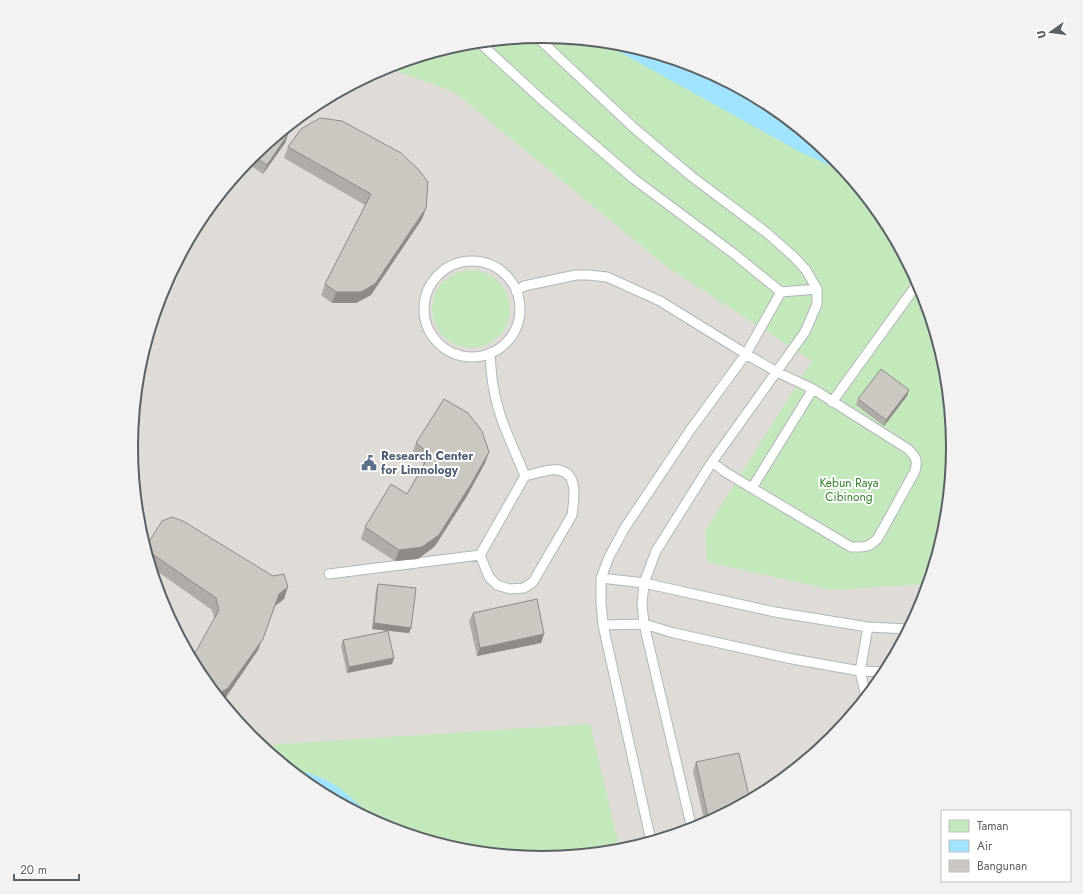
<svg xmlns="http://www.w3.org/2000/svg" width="1083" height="894" viewBox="0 0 1083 894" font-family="Jost,sans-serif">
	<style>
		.industrial { fill: #dfdbd6 }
		.green { fill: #c3e8bc }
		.water { fill: #a1e4ff }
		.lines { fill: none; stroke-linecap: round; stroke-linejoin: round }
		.service-casing { stroke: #b3b6ba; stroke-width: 11 }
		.service { stroke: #fff; stroke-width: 9 }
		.wall { fill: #afaba6 }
		.shaded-wall { fill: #8e8b87 }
		.building { fill: #cbc7c1; stroke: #8e8b87 }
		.labels { text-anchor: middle; stroke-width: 4; stroke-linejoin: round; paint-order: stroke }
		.service-label { font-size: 12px; font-weight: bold; fill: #4e5e75; stroke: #fff; text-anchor: start }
		.park-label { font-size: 12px; fill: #36812d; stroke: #fff }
		.rim { fill: none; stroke: #5a6064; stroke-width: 2 }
	</style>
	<rect width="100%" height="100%" fill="#eeeae2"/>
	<path class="industrial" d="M132 447a409 409 0 1 1 818 0a409 409 0 1 1-818 0Z"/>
	<path class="green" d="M 542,36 L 622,44 L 699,67 L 770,105 L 832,157 L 883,219 L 921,290 L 945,367 L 952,447 L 945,527 L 927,584 L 832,590 L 707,562 L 705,531 L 812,361 L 667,267 L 454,92 L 385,67 L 462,44 Z
		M432 309a39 39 0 1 1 78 0a39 39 0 1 1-78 0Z
		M 590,724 L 620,850 L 541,858 L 461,850 L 384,827 L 313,789 L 263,747 L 280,744 Z"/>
	<path class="water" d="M 614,43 L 622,44 L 699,67 L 770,105 L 832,157 L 845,172 L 802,153 L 618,51 Z
		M 289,769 C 329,774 350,794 376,823 L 313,789 Z"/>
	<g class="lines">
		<defs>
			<path id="service" d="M 537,37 L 634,128 L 691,176 L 767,233 L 794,257 L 806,270 L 817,289 L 817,304 L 805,332 L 712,462 L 656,551 L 644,583 L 642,604 L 644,624 L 692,829
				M 479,42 L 542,100 L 634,179 L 733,253 L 781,292 L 746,354 L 691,429 L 624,529 L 609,557 L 601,578 L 601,602 L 603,625 L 651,841
				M424 309a48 48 0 1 1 96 0a48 48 0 1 1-96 0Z
				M 516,291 L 524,286 L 576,275 L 588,275 L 607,277 L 660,301 L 746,354 L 777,372 L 813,389 L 908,449 C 916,457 918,460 915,471 L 878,538 C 869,548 864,547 851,547 L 725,472 L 712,462
				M 781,292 L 817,289
				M 832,402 L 918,283
				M 752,488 L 813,389
				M 480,555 L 489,577 L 497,585 L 510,589 L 524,588 L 533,582 L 572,515 C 574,500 579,474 559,470 C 549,468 535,474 525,476
				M 329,574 L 480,555 L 525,476 C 514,448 499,420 494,390 C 491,377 491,365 490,353
				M 601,578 L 644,583 L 775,612 L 868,627 L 908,629
				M 603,625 L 644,624 L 674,633 L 787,658 L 860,671 L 885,672
				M 866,697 L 860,671 L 868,627"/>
		</defs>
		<use href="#service" class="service-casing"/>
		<use href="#service" class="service"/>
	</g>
	<path class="wall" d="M 283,130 L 288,134 L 285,143 L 263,174 L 246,162 L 251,156 Z
		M 288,147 L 426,208 L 422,219 L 371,295 L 356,303 L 332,303 L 321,295 L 325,284 L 365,205 L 284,158 Z
		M 907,396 L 884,426 L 856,405 L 858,399 Z
		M 416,443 L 489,452 L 485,463 L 467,496 L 435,546 L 418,559 L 395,561 L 361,539 L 365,527 L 407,494 L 424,464 L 412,454 Z
		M 145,548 L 284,599 L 275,606 L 258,650 L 224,700 L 221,701 L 200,675 L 214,618 L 212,610 L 151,567 Z
		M 378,584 L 411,628 L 409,633 L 372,629 L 376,590 Z
		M 473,613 L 544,634 L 541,643 L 477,656 L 469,621 Z
		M 343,640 L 394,658 L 392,664 L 347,673 L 341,646 Z
		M 696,762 L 750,800 L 705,824 L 693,771 Z"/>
	<path class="shaded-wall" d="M 288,134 L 285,143 L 263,174 L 267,165 Z
		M 426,208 L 422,219 L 371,295 L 356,303 L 332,303 L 336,292 Z
		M 909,390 L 907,396 L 884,426 L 886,420 Z
		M 489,452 L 485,463 L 467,496 L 435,546 L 418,559 L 395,561 L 399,550 Z
		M 288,587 L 284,599 L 275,606 L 258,650 L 224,700 L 221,701 L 216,695 L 279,594 Z
		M 374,623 L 411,628 L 409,633 L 372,629 Z
		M 544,634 L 541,643 L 477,656 L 480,648 Z
		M 394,658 L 392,664 L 347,673 L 349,667 Z"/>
	<path class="building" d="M 320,118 L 342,121 L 401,153 L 418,169 L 428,182 L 426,208 L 375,284 L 361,292 L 336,292 L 325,284 L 371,194 L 288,147 L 301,129 Z
		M 283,130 L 288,134 L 267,165 L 252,155 Z
		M 881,369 L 909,390 L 886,420 L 858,399 Z
		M 444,399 L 468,413 L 482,431 L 489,452 L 471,484 L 439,535 L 422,547 L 399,550 L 365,527 L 391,484 L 407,494 L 430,454 L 416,443 Z
		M 172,517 L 183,521 L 273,576 L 284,574 L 288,587 L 279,594 L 263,639 L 228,688 L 216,695 L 200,675 L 191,660 L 219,610 L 216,598 L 145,549 L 145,548 L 162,521 Z
		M 378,584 L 416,588 L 411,628 L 374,623 Z
		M 537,599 L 544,634 L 480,648 L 473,613 Z
		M 388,631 L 394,658 L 349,667 L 343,640 Z
		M 739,753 L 750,800 L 709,821 L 696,762 Z"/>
	<defs>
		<symbol id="civic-bare" viewBox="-9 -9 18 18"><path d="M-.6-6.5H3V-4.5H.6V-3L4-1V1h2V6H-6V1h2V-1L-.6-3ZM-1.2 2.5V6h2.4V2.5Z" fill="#5c6f8a" stroke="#fff" stroke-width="2.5" paint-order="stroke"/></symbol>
	</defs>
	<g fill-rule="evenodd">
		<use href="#civic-bare" x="358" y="452" width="22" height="22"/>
	</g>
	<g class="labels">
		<g class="service-label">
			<text x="381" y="460">Research Center<tspan x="381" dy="14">for Limnology</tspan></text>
		</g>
		<g class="park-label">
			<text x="849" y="487">Kebun Raya<tspan x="849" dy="14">Cibinong</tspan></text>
		</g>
	</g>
	<path d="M0 0H1083V894H0ZM138 447a404 404 0 1 1 808 0a404 404 0 1 1-808 0Z" fill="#f2f2f3" fill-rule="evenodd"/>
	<path class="rim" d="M138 447a404 404 0 1 1 808 0a404 404 0 1 1-808 0Z"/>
	<rect x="941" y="810" width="130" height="72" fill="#ffffff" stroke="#bdbfc1"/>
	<rect x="949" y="820" width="20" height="12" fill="#c3e8bc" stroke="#bdbfc1"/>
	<text x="977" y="830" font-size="12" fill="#5a6064">Taman</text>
	<rect x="949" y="840" width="20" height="12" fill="#a1e4ff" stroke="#bdbfc1"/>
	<text x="977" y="850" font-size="12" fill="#5a6064">Air</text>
	<rect x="949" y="860" width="20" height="12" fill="#cbc7c1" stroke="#bdbfc1"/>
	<text x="977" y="870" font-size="12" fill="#5a6064">Bangunan</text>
	<g transform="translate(1051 32) rotate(256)" stroke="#ffffff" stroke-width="3" paint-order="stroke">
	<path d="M0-3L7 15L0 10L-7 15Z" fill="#5a6064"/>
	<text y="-6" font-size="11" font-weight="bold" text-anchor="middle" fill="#5a6064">U</text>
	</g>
	<path d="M14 874v6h65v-6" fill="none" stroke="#5a6064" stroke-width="2"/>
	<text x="20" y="874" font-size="12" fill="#5a6064" stroke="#ffffff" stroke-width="3" paint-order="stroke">20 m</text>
</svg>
